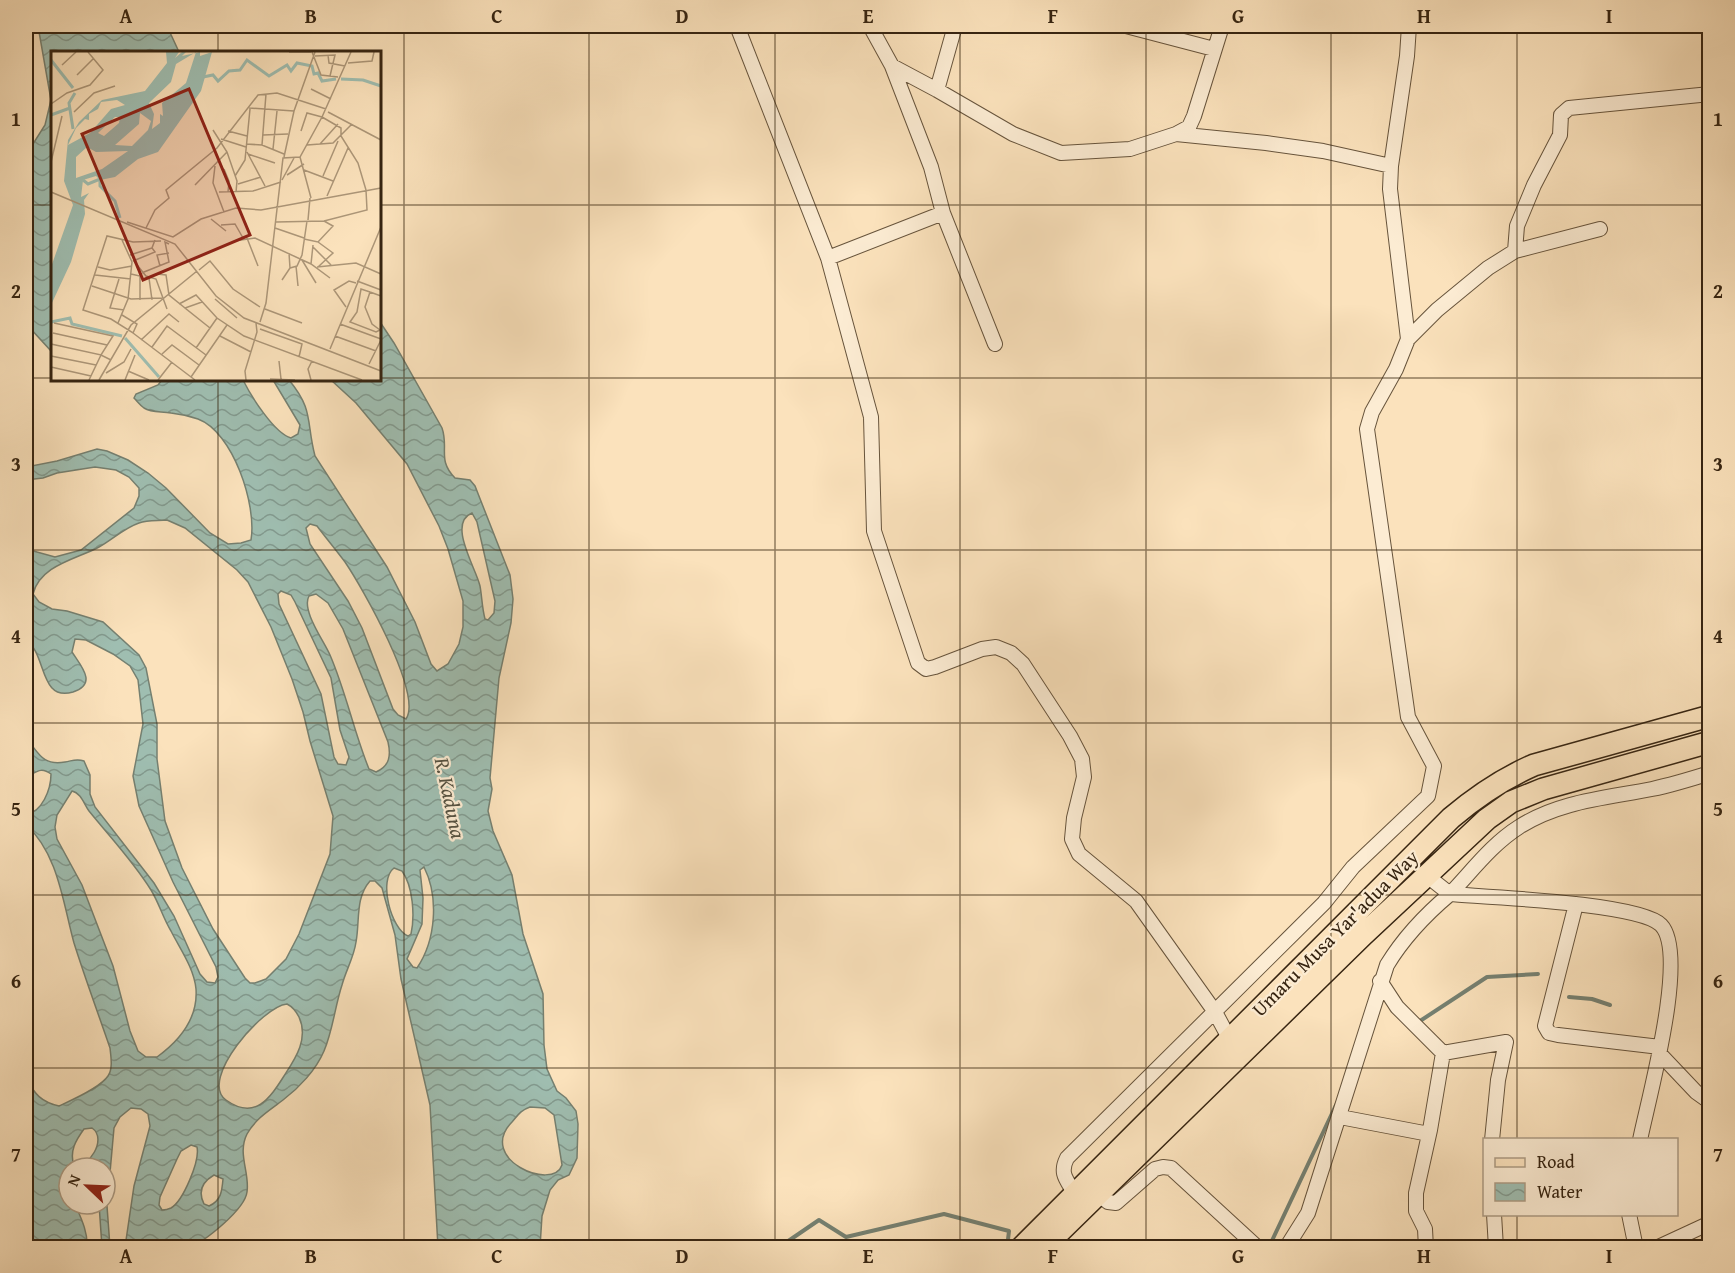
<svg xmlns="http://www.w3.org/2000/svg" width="1735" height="1273" viewBox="0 0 1735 1273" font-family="'Gentium Book Plus',serif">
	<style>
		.water { fill: url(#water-waves); stroke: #758071; stroke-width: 1.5; fill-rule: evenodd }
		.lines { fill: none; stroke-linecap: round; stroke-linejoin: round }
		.stream { stroke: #758071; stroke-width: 4 }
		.minor-casing { stroke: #67543c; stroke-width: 16 }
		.primary-casing { stroke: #362411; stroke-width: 24 }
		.minor { stroke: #fcecd3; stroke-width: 14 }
		.primary { stroke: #fbe2bc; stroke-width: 21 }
		.grid { fill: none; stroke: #362411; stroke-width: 1.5; stroke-opacity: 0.55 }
		.labels { text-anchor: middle; stroke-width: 4.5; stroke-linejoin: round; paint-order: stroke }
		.street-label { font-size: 20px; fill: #362411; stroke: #fcecd3 }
		.water-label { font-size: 21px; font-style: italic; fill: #565241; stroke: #fcecd3 }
		.inset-river { fill: none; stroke: #9fbeb1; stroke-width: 3 }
		.inset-road { fill: none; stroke: #ac9678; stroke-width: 1.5 }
		.view { fill: #8f2418; fill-opacity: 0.15; stroke: #8f2418; stroke-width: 3 }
		.inset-edge { fill: none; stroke: #362411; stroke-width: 3 }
		.neatline { fill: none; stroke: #362411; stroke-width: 2 }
		.grid-label { font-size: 20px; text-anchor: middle; font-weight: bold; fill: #362411 }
	</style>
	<defs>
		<pattern id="water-waves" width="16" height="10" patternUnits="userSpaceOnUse" patternTransform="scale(1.5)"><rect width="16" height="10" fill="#9fbeb1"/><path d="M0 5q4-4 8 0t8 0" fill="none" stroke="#829a8f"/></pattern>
	</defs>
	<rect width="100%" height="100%" fill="#fbe2bc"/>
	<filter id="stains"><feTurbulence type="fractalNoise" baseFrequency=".00333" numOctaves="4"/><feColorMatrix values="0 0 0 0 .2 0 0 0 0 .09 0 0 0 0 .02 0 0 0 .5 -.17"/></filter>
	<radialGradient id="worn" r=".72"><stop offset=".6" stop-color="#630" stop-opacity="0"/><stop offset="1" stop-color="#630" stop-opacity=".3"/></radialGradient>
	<path class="water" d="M 38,26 L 167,26 L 179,52 L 52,52 L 52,352 L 30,328 L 26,315 L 26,145 L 33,144 L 45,125 L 51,100 Z
		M 380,322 L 394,343 L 442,428 C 449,448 437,460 455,478 L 470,480 L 475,486 L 510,575 L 513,599 L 511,623 L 499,678 L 490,778 L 492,789 L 488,811 L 493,831 L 512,875 L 523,934 L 543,994 L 544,1045 L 547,1069 L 557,1091 L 566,1098 L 576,1111 L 578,1124 L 577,1158 L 569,1175 L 558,1180 L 550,1190 L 542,1216 L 540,1247 L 438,1247 L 430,1105 L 401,979 L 395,935 L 382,888 L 375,881 L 370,881 C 355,898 360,921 356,942 C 354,957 346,970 342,985 C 335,1006 333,1030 324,1051 C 316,1070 299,1088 283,1100 C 269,1111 256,1118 247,1134 C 237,1154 250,1172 247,1192 C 245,1209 205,1242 189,1247 C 179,1250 138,1248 125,1247 L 134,1186 L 150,1126 L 148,1114 L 141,1109 L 131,1108 L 120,1117 L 114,1128 L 107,1206 L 110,1247 L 102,1247 L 99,1204 L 105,1204 L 105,1168 L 69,1168 L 69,1204 L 75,1204 C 81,1218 88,1232 87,1247 L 26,1247 L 26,1079 C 35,1094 41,1102 59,1106 C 72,1100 100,1088 108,1076 C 113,1069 111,1057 110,1048 C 98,1013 85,978 74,943 C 63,903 58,853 26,825 L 26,814 C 42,813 51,789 51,774 C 40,766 36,773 26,777 L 26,738 C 39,753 42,766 65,762 C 72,761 76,758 84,761 L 90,775 L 90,794 L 95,807 L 154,883 L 174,916 L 200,974 L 207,982 L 215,983 L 218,977 L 216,967 L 173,882 L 139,806 L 133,776 L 143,724 L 138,680 L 130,666 L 113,654 L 86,640 L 75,639 L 72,652 C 81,666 98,684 73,692 C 39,702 47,654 26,640 L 26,549 L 55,557 L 81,550 L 134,508 L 139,496 L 139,488 L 129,477 L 116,470 L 95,467 L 57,473 L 43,478 L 26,480 L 26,467 L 57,461 L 97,449 L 107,451 L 128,460 L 148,473 L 166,488 L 210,533 L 228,544 L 241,543 L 251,540 C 257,505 233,432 198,419 C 189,416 180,414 171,413 C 162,411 152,413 144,408 C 140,405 137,401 134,398 L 136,394 L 158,385 L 162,380 L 243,380 C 251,396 274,433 291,438 L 298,434 L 300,425 L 273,380 L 289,380 C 314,410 306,422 315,456 L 387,567 L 415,622 L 431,664 L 437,671 L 448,664 L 459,644 L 463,627 L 463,601 L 448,549 L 439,526 L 407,464 L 356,403 L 331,380 L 380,380 ZM 472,513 L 477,522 L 495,601 L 494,613 L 488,620 L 485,619 C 482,608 482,597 480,586 C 476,568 447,523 472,513 ZM 167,520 L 185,528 L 237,570 L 248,582 L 271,627 L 292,679 L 303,712 L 310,741 L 333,816 L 330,854 L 299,934 L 286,959 L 266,979 L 255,983 L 250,983 L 245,978 L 213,929 L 182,868 L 165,821 L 157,759 L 157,724 L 146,668 L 139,655 L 103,622 L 67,611 L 52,609 L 39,602 L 33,594 C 40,565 77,559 99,547 C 112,540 124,528 139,523 C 148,520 158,521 167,520 ZM 310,524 L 317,526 C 326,538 336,550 345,562 C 362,587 423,694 406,719 L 398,715 L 393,709 L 362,628 L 348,601 L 310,544 L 306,528 ZM 281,591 L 291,595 L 295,602 L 331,678 L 340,730 L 349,757 L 346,765 L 338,764 L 334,757 L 321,694 L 279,604 L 278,594 ZM 316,594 L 328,603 L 343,629 L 388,742 C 391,755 390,766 376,772 L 369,769 C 354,732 346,692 330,655 C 324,641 301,610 309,596 ZM 72,791 C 81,793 84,804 89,811 C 110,837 133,861 151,890 C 159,903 163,918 171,931 C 180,949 194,968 196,989 C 198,1018 179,1041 157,1057 L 146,1057 L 138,1051 L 130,1031 L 113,966 L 82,885 L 57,839 L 55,827 L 57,815 ZM 424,867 C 439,897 436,940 417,968 L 413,967 L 407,959 L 422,924 L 423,898 L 420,870 ZM 394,868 L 402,871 C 413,886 415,916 411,934 L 408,936 C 391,929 378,880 394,868 ZM 287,1004 C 293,1007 296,1011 299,1017 C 309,1039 295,1059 284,1076 C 270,1098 255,1121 226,1100 C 198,1080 263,1006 287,1004 ZM 530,1107 L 545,1108 L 554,1115 L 562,1165 C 553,1192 476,1159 512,1122 C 518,1115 521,1110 530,1107 ZM 92,1128 C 108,1139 88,1169 74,1166 C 69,1151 76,1140 84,1129 ZM 191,1145 L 197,1147 C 200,1161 183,1201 171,1208 C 167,1210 165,1210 162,1210 L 159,1205 L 160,1197 L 177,1159 L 181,1151 ZM 214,1175 L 223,1179 C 222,1191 221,1201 209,1206 L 204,1204 C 198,1192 202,1182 214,1175 Z"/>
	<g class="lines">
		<path class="stream" d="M 1569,997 L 1592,999 L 1610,1005
			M 1420,1021 L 1487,977 L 1538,974
			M 1269,1247 L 1336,1105
			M 778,1248 L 819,1220 L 846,1237 L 944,1214 L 1009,1231 L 1007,1248"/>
		<defs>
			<path id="minor" d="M 737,26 L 828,258 L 871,417 L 874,531 L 918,663 L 926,669 L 935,667 L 982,649 L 996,647 L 1011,653 L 1023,664 L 1070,736 L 1082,759 L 1084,777 L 1074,818 L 1072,839 L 1079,854 L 1136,901 L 1215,1012 L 1229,1038
				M 870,26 L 892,66 L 931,167 L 943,213 L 995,344
				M 1126,26 L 1214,49
				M 892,66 L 937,90 L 1013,134 L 1061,153 L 1130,149 L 1176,134 L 1189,127 L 1194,116 L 1222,26
				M 937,90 L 955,26
				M 1176,134 L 1266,143 L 1323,151 L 1391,166
				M 1515,251 L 1517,226 L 1534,185 L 1560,135 L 1561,115 L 1569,108 L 1710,94
				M 828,258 L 943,213
				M 1408,339 L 1437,310 L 1488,268 L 1515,251 L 1600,229
				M 1576,904 L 1545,1026 L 1549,1033 L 1558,1035 L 1660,1047
				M 1380,981 L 1397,1007 L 1443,1053
				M 1443,1053 L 1506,1042 L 1498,1080 L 1492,1140
				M 1659,1053 L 1696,1092 L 1710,1102
				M 1340,1117 L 1429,1134
				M 1640,1140 C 1648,1100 1689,954 1661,925 C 1640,903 1486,897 1450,894 C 1472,871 1492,844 1519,827 C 1559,801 1607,798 1652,789 C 1671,785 1691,779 1710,773
				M 1075,1194 C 1067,1180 1059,1174 1067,1158 L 1324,903 L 1353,867 L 1428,796 L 1434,766 L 1408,717 L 1367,429 L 1372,412 L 1396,369 L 1408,339 L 1390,189 L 1391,166 L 1407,56 L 1409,26
				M 1098,1194 L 1108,1202 L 1116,1203 L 1155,1169 L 1163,1167 L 1171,1168 L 1258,1248
				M 1494,1214 L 1496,1248
				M 1629,1214 L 1636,1248
				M 1286,1248 L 1308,1213 L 1387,965 C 1404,937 1425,915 1450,894 L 1426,875
				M 1426,1248 L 1425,1229 L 1416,1211 L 1416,1193 L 1430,1130 L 1443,1053
				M 1656,1248 L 1710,1223"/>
			<path id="primary" d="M 1021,1248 L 1451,818 C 1477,796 1502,779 1534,765 L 1710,716
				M 1043,1248 L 1362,936 L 1487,819 L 1511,802 L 1543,789 L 1710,742"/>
		</defs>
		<use href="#minor" class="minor-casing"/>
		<use href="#primary" class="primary-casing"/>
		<use href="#minor" class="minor"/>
		<use href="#primary" class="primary"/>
	</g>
	<path class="grid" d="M 218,26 L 218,52M 404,26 L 404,1248M 589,26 L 589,1248M 775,26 L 775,1248M 960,26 L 960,1248M 1146,26 L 1146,1248M 1331,26 L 1331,1248M 1517,26 L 1517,1140M 26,205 L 52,205M 380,205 L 1710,205M 26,378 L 52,378M 380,378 L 1710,378M 218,380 L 218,1248M 26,550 L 1710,550M 26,723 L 1710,723M 26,895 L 1710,895M 26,1068 L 1710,1068M 1517,1214 L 1517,1248"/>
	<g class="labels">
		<g class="street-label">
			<text transform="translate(1335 933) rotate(-45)" y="7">Umaru Musa Yar'adua Way</text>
		</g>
		<g class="water-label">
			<text transform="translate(450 798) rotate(78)" y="7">R. Kaduna</text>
		</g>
	</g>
	<g transform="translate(51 51)">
		<rect width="330" height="330" fill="#fbe2bc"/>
		<path d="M 115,1 L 128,1 L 124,7 L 131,1 L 135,1 L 131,5 L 149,1 L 149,5 L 161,1 L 150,40 L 107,101 L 87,108 L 64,126 L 49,129 L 45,125 L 32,129 L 30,146 L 38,142 L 33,149 L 34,163 L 20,211 L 0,254 L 0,216 L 22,154 L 13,130 L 17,89 L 28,71 L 51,49 L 94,40 L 116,12 ZM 145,1 L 135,32 L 111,52 L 112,65 L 109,63 L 109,72 L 101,78 L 103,63 L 98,52 L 120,31 L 125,13 ZM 66,49 L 74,54 L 60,58 L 39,82 L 17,94 L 25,77 L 34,68 L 38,69 L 38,63 L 47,58 L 50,51 ZM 89,62 L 100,70 L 97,79 L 81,95 L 64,94 L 88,73 ZM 64,66 L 69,66 L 68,72 L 53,85 L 47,82 ZM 36,96 L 45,101 L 77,100 L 51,118 L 25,127 L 25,106 Z" fill="#9fbeb1" fill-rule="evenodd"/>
		<path class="inset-river" d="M 0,9 L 22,37M 152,26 L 162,24 L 167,30 L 178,20 L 189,19 L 196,9 L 218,25 L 236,14 L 240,20 L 246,12 L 261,15 L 263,23 L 267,22 L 271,30 L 285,28M 290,28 L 312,29 L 330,35M 0,64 L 19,57M 22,78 L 18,52 L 24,42M 32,129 L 37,133 L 49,128 L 49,135 L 64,150 L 69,167M 0,271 L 19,267 L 21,273 L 71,285M 74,287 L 108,326"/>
		<path class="inset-road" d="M 238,1 L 260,1M 261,1 L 270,24 L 287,26M 277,4 L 278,12 L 294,15M 264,5 L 284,4 L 279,25M 297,12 L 321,10 L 323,1M 11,14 L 25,1M 26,24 L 43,7M 260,38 L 280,48M 0,53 L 16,42 L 39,34 L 52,19 L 37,1M 198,57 L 243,60M 23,61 L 43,42 L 64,35M 277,61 L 330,89M 271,66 L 290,77 L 290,85 L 307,112 L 315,139M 162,79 L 176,101 L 186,130 L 185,141M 177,80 L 196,85M 250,80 L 256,62 L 271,66M 212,84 L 237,83M 170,88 L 195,96M 195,93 L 211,94 L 233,103M 269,93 L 287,73M 211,94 L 215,43M 256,94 L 282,92 L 301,73M 222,98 L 226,60M 196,101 L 214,135M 197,103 L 224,112M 233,106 L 243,60 L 264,1M 249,106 L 260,147M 0,111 L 11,65M 164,115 L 162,132 L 173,161M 173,118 L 178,130 L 177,141M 253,119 L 282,130M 236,124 L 253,113M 184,125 L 194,109 L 199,58M 272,125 L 287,90M 231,129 L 243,107M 187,133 L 210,126M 144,134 L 176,101M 0,141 L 124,193 L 165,245 L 193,267 L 330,320M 168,141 L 202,140 L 230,131M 276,145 L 297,97M 160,168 L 175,180M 257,169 L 259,147M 76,171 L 122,186 L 150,168 L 185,157 L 210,159 L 330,137M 225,171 L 273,170 L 316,159 L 315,139M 170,174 L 184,173 L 192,187M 95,177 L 104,159 L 118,147 L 115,139 L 166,97 L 207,44 L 226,42 L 275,58M 224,177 L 253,187M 196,187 L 207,215M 253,188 L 267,191 L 282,175 L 273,170M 183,190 L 204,187 L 260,213 L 279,227M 267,191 L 282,202 L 267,216M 262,196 L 280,214M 79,204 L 101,197M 82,209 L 95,225 L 105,228 L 116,258M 251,209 L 265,232M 82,210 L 104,201 L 101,197 L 104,189M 260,213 L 262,194M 109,215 L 106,204 L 118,202M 245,215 L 247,235M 47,216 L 59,219 L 81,215M 266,216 L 305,212 L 330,223M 239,217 L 246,215 L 251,204 L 256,170M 148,219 L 159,210 L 182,238 L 209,256M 80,223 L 89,225 L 89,249M 88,223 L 118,211 L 114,191 L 118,193M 106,223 L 115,224 L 118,244 L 134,257M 44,224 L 80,228M 98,227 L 101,249M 68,228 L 59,257 L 73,259M 231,229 L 239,217 L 238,202M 306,230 L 330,239M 41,235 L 80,248 L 111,247M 319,241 L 310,238 L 306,261 L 299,271 L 325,281 L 329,279M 164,248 L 186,267M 151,251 L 134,257 L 159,277M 128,253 L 145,244 L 166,267 L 193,285 L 311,329M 295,256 L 283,239 L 298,230 L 305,232M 214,258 L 251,272M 71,264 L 86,273 L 82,282 L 60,268 L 32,259 L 56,185 L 82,191 L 110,190M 209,271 L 215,252 L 232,107 L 249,106 L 271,66 L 300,1M 67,272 L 77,248 L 81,211 L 71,189M 289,273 L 330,288M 209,278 L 251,293 L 248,306M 329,279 L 321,273 L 314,256 L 319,241 L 330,245M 2,282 L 56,294M 82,282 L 144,329M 169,285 L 200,301M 284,285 L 325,300M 90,289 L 118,263 L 128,271M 0,293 L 50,304 L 62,285 L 3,272M 101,296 L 116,275 L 155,304M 145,297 L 166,267M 279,298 L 330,176M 111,303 L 121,294 L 148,314M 0,305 L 45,314M 228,310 L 230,328M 318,313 L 330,289M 0,316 L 40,325M 77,320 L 98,329M 55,322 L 73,311 L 80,298M 140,326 L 176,274M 219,328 L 244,329M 38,329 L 50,304 L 60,309M 48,329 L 80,274 L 146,220M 74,329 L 84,304M 107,329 L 121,311M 195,329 L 194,320 L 206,281 L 205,272M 260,329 L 257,318 L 261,310"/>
		<path class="view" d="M 138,38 L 199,184 L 92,229 L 31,83 Z"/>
		<rect width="330" height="330" class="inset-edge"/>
	</g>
	<rect width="1735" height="1273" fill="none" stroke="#fbe2bc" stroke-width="66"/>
	<rect x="1483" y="1138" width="195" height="78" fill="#fcecd3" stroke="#ad9c85" stroke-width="1.5"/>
	<rect x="1495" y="1158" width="30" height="9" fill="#fbe2bc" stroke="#ad9c85" stroke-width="1.5"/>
	<text x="1537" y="1168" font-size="18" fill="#362411">Road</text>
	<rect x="1495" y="1183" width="30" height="18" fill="url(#water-waves)" stroke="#ad9c85" stroke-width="1.5"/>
	<text x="1537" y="1198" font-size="18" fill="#362411">Water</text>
	<g transform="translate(87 1186) rotate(293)"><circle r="28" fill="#fcecd3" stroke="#ad9c85" stroke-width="1.5"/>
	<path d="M0-4.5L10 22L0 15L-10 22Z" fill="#8f2418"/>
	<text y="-9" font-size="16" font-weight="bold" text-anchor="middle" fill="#362411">N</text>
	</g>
	<rect x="33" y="33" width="1669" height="1207" class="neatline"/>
	<g class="grid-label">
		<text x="126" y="23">A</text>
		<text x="311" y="23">B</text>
		<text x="497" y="23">C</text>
		<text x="682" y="23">D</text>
		<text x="868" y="23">E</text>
		<text x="1053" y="23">F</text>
		<text x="1238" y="23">G</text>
		<text x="1424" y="23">H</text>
		<text x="1609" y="23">I</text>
		<text x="16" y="126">1</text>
		<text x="1718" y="126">1</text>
		<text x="16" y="298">2</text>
		<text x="1718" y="298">2</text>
		<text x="16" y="471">3</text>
		<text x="1718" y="471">3</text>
		<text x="16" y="643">4</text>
		<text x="1718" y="643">4</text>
		<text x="16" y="816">5</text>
		<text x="1718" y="816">5</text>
		<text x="16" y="988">6</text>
		<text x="1718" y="988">6</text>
		<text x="16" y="1161">7</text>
		<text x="1718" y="1161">7</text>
		<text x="126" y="1263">A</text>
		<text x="311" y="1263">B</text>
		<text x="497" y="1263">C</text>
		<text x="682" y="1263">D</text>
		<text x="868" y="1263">E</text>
		<text x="1053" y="1263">F</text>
		<text x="1238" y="1263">G</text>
		<text x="1424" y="1263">H</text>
		<text x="1609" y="1263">I</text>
	</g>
	<rect width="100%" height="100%" filter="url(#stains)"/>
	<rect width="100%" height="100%" fill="url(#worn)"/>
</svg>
